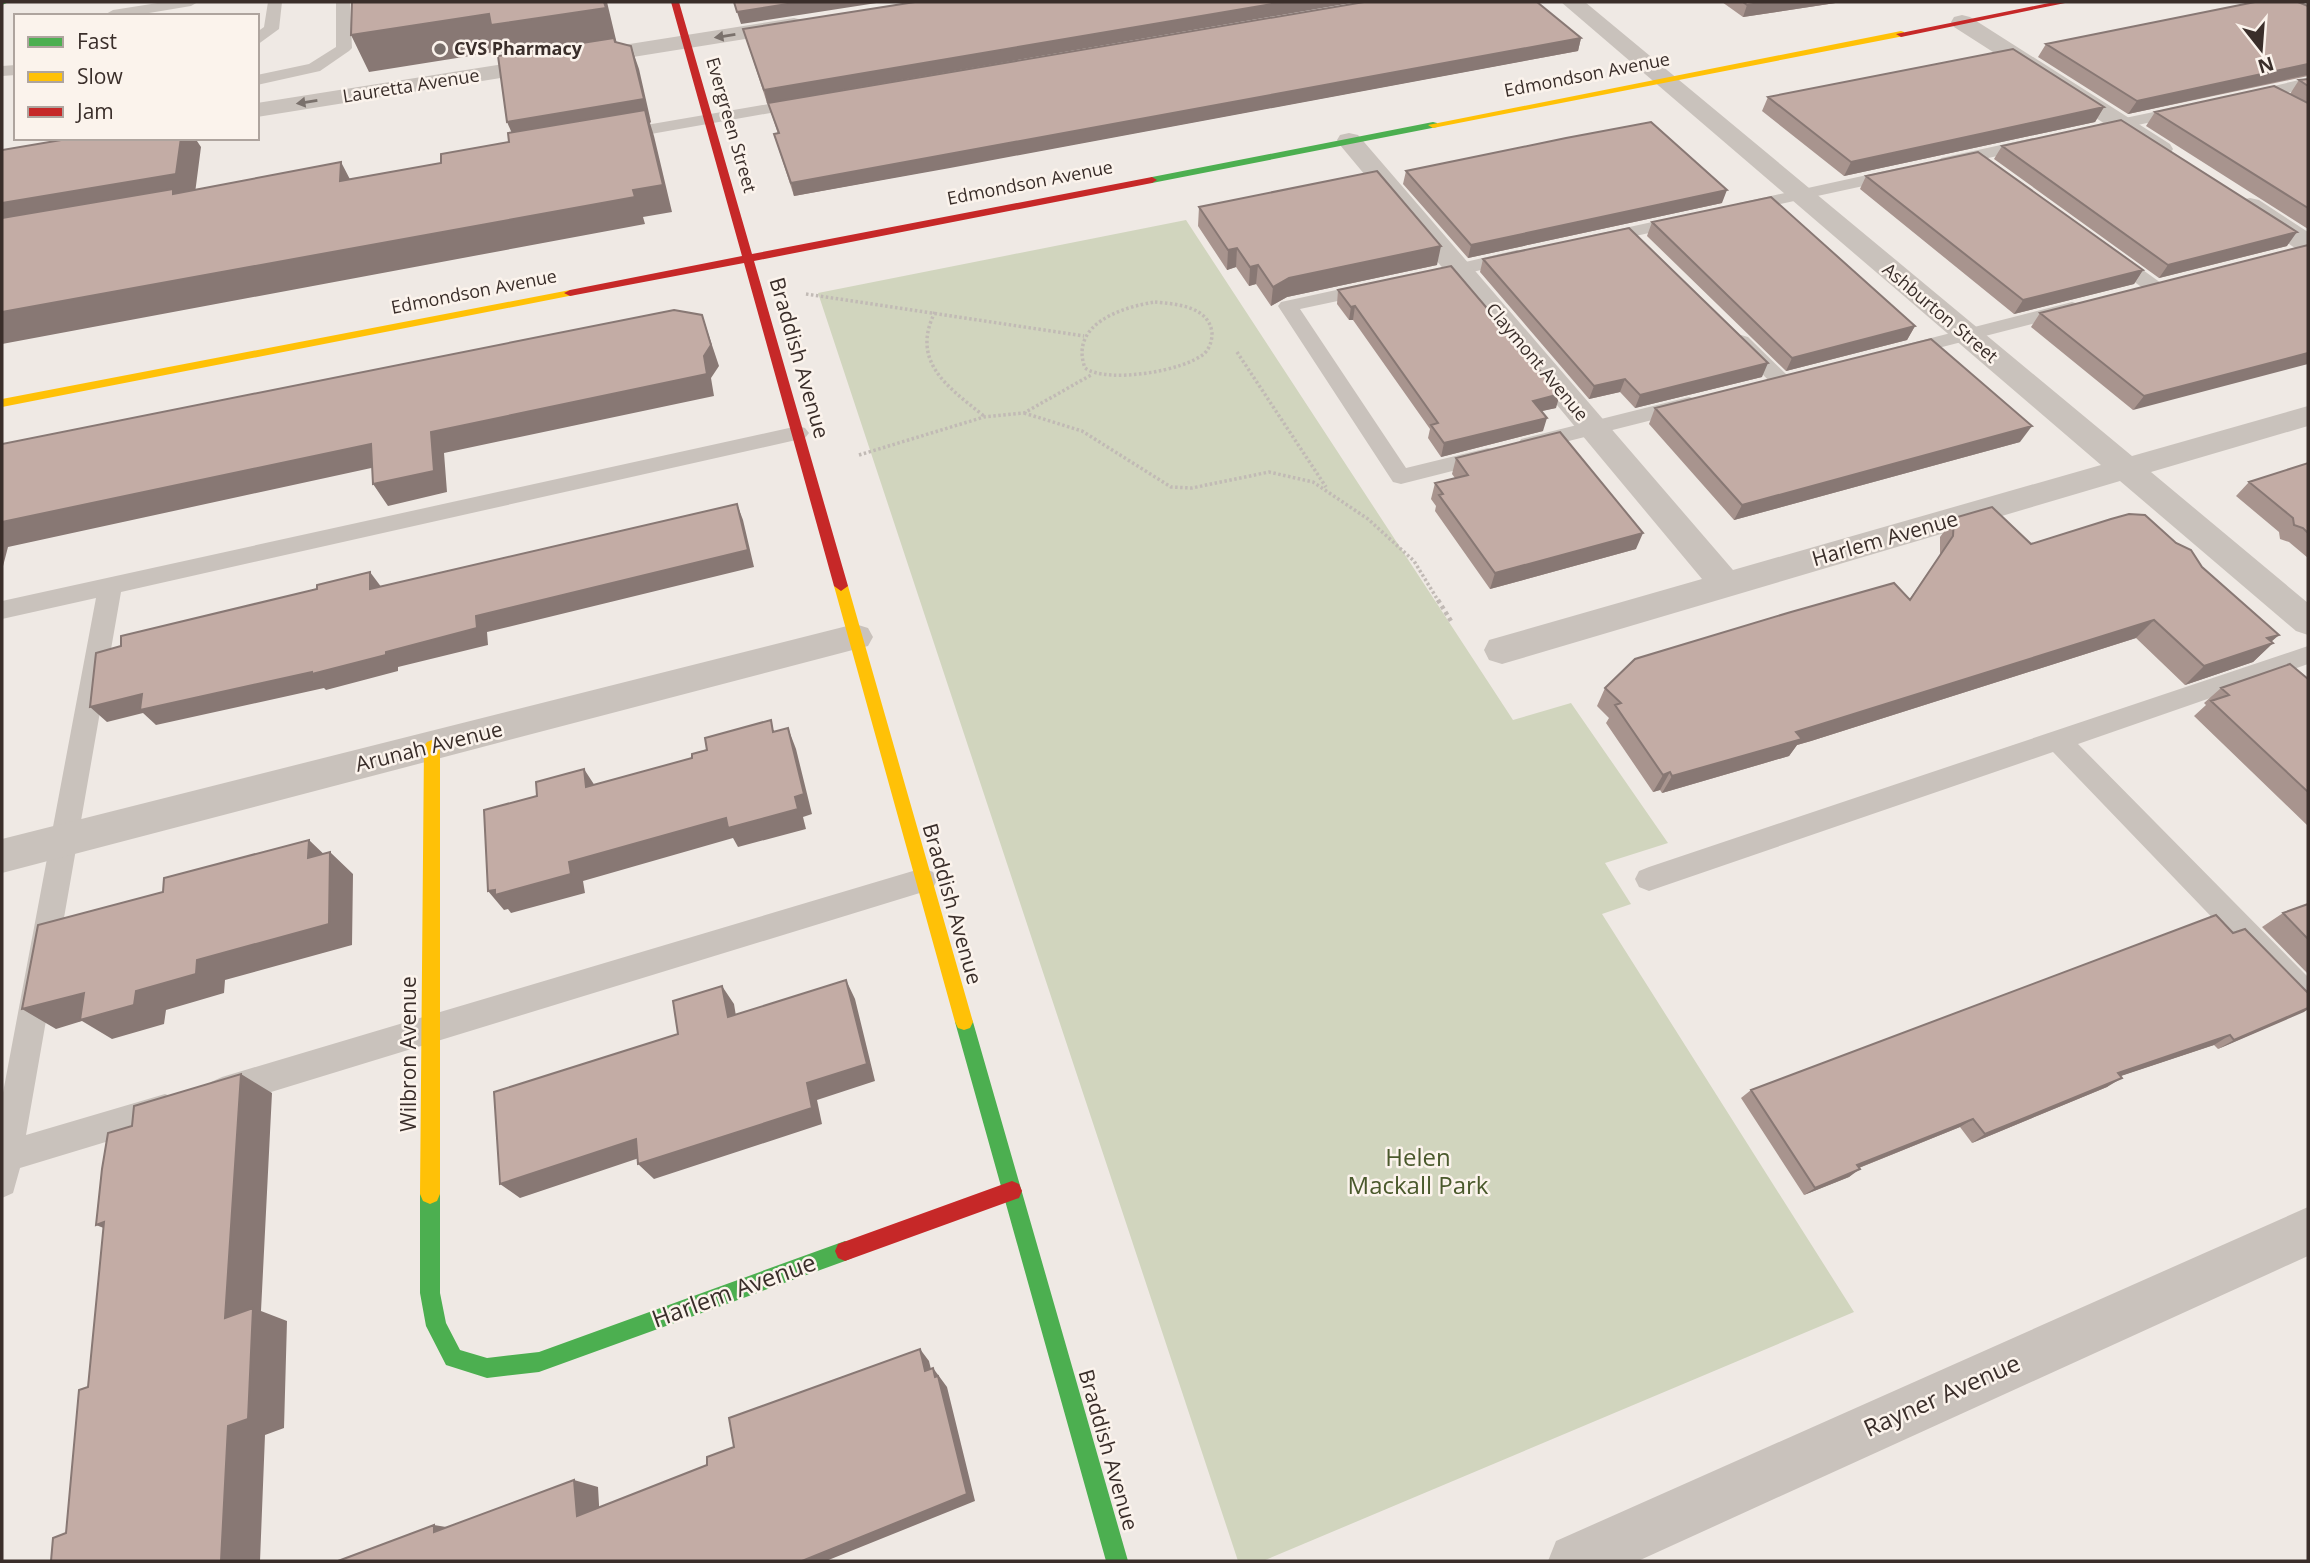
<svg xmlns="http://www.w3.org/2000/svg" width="2310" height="1563" viewBox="0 0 2310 1563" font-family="'Open Sans',sans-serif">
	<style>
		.green { fill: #d1d5be }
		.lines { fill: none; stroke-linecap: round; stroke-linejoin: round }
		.path-far1 { stroke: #c1bab5; stroke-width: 3.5; stroke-dasharray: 2.5 2.5; stroke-linecap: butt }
		.path { stroke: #c1bab5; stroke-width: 4.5; stroke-dasharray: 3.5 3.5; stroke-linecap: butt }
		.lane { fill: #c9c2bc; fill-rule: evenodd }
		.street { fill: #c9c2bc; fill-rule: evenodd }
		.fast { fill: #4caf50; fill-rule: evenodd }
		.slow { fill: #ffc107; fill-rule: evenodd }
		.jam { fill: #c62828; fill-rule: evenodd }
		.wall { fill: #a8948e }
		.shaded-wall { fill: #887874 }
		.building { fill: #c3aca5; stroke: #887874; stroke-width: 2 }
		.oneway { fill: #7a716c }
		.poi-dot { fill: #796f6b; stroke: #fbf3ec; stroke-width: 2.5 }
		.labels { text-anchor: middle; stroke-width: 5; stroke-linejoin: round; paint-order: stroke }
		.far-poi-label { font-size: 18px; font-weight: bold; fill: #3a2e2a; stroke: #fbf3ec; text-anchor: start }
		.far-street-label { font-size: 18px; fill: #3a2e2a; stroke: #fbf3ec }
		.street-label { font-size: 21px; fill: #3a2e2a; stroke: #fbf3ec }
		.near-park-label { font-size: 24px; fill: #4a592c; stroke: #fbf3ec }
		.near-street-label { font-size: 24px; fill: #3a2e2a; stroke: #fbf3ec }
	</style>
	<rect width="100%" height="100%" fill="#efe9e4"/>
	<path class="green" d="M 1186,220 L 1513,720 L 1571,703 L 1668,843 L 1605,863 L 1631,904 L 1602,914 L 1854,1312 L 1263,1561 L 1238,1561 L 818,293 Z"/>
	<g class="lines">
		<path class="path-far1" d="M 806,294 L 1084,336
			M 1155,302 C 1176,304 1209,306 1212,333 C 1212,341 1210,347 1205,353 C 1185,371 1107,384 1085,368 C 1069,324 1122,307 1155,302 Z
			M 935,312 C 910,362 948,387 984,416
			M 1237,352 L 1326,487
			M 1024,413 L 1082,431 L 1171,487 L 1192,488 L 1269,472 L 1313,482 L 1368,519 L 1414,561 L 1439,602
			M 859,455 L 984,417 L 1024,413 L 1091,375"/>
		<path class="path" d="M 1438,600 L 1451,621"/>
		<path class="lane" d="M 164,2 L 198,2 L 191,6 L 131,16 L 106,14 L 113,10 Z
			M 268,2 L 282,2 L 279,29 L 257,45 L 257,32 L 264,27 Z
			M 336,2 L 350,2 L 352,48 L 349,51 L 320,71 L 257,85 L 257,75 L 309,64 L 336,47 Z
			M 16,65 L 16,75 L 2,76 L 2,66 Z
			M 2308,78 L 2308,88 L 2245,102 L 2237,97 L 2239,94 Z
			M 804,98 L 812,103 L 810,106 L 617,140 L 609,135 L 617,130 Z
			M 2187,105 L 2195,110 L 2193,113 L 2101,133 L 2093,128 L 2101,123 Z
			M 2033,138 L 2041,143 L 2039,147 L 1947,167 L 1938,162 L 1941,158 Z
			M 1899,168 L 1908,173 L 1905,177 L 1739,213 L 1730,208 L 1739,203 Z
			M 1684,215 L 1690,216 L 1693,220 L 1690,224 L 1599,244 L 1590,239 L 1593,235 Z
			M 1517,250 L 1524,252 L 1526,256 L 1524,260 L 1438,280 L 1429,274 L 1431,270 Z
			M 2111,250 L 2118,252 L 2161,283 L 2163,287 L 2161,291 L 2147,291 L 2104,260 L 2102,256 L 2104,252 Z
			M 1373,282 L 1382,288 L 1380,292 L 1300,309 L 1406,468 L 1488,448 L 1496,450 L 1499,455 L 1496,460 L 1401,484 L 1393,482 L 1278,306 L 1281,302 Z
			M 2072,302 L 2079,304 L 2082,308 L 2079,312 L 1903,357 L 1896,355 L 1893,351 L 1896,347 Z
			M 1741,335 L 1748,337 L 1788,376 L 1791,381 L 1788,386 L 1774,386 L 1734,345 L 1731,341 L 1734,337 Z
			M 1689,397 L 1696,399 L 1699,404 L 1696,409 L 1529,451 L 1521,449 L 1518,444 L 1521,439 Z
			M 798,426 L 805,428 L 809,433 L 805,438 L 121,592 L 26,1135 L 165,1094 L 176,1098 L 181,1109 L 176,1120 L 165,1124 L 20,1168 L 13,1193 L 2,1198 L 2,1098 L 96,598 L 2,619 L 2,601 Z
			M 2308,646 L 2308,664 L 2078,744 L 2308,977 L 2308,1011 L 2298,1007 L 2053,752 L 1649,891 L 1639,887 L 1635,879 L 1639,871 L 1649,867 Z
			M 923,868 L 933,872 L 937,880 L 933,888 L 923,892 L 222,1107 L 211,1102 L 207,1092 L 211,1082 L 222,1077 Z"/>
		<path class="street" d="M 1561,2 L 1585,2 L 2132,456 L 2308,406 L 2308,426 L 2151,472 L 2308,603 L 2308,635 L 2296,631 L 2120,481 L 1502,664 L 1489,660 L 1484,650 L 1489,640 L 1702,579 L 1340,145 L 1337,140 L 1340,135 L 1349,133 L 1358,135 L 1733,570 L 2101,465 Z
			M 1962,15 L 1970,17 L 2170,144 L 2173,149 L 2170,154 L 2161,156 L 2152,154 L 1954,27 L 1951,22 L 1954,17 Z
			M 794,18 L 802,20 L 805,25 L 802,30 L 257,117 L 257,103 Z
			M 2250,198 L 2259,200 L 2308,232 L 2308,252 L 2298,250 L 2241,212 L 2237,206 L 2241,200 Z
			M 855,624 L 868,628 L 873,637 L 868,646 L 2,873 L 2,839 Z
			M 2308,1207 L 2308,1256 L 1638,1561 L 1548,1561 L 1556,1541 Z"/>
		<path class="fast" d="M 2,2 L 9,2 L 2,5 Z
			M 1433,122 L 1437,123 L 1437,127 L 1152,183 L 1147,180 L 1152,177 Z
			M 964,1014 L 970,1016 L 973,1022 L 1128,1561 L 1106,1561 L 955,1022 L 958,1016 Z
			M 430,1184 L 437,1187 L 440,1194 L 440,1293 L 446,1323 L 460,1350 L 487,1358 L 539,1352 L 845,1241 L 852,1244 L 855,1251 L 852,1258 L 845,1261 L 539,1372 L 487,1378 L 446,1365 L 426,1326 L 420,1293 L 420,1194 L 423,1187 Z"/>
		<path class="slow" d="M 1901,31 L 1904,32 L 1904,36 L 1433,128 L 1428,125 Z
			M 570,290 L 574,291 L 574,295 L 2,407 L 2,399 Z
			M 841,581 L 848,586 L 973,1022 L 970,1028 L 964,1030 L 958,1028 L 955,1022 L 834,586 Z
			M 432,740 L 437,742 L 440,746 L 440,1194 L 437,1201 L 430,1204 L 423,1201 L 420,1194 L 424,746 L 427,742 Z"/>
		<path class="jam" d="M 671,2 L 679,2 L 752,254 L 1152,177 L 1157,180 L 1152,183 L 754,261 L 848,586 L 841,591 L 834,586 L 744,263 L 570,296 L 564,293 L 570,290 L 742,256 Z
			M 2054,2 L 2070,2 L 1901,37 L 1896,34 Z
			M 1012,1181 L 1019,1184 L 1022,1191 L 1019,1198 L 845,1261 L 838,1258 L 835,1251 L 838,1244 Z"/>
	</g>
	<path class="wall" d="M 915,2 L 767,103 L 743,29 Z
		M 1722,2 L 1842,2 L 1743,17 Z
		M 2308,6 L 2308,76 L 2128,114 L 2038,57 L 2046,44 Z
		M 1581,38 L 1578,51 L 794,196 L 778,147 L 774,134 L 778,134 L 768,103 Z
		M 2308,79 L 2308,229 L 2146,126 L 2155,112 L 2290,94 L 2299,80 Z
		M 1768,97 L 2104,107 L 2095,122 L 1844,176 L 1762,111 Z
		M 2002,146 L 2287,246 L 2159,278 L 1994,159 Z
		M 1406,171 L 1722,203 L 1468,258 L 1403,184 Z
		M 1866,176 L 2143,270 L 2134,284 L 2014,314 L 1860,189 Z
		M 1199,207 L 1437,265 L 1287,297 L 1271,306 L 1256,284 L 1249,286 L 1236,267 L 1227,270 L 1198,226 Z
		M 1652,222 L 1915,326 L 1907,340 L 1786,371 L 1647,236 Z
		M 2308,245 L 2133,410 L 2031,327 L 2040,313 Z
		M 1483,259 L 1762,377 L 1635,408 L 1620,392 L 1589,399 L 1480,272 Z
		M 1338,290 L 1556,408 L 1541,411 L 1543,431 L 1441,457 L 1428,438 L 1430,429 L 1353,320 L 1349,320 L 1337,304 Z
		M 1655,408 L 2020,442 L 1734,520 L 1649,424 Z
		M 1456,458 L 1636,549 L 1490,589 L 1435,511 L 1436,506 L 1431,499 L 1435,483 L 1455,478 L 1452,474 Z
		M 2308,463 L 2308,558 L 2289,542 L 2280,539 L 2279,532 L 2236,496 L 2249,482 Z
		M 1954,518 L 2031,544 L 2202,567 L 2279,635 L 2271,642 L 2273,643 L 2253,662 L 2185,685 L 2136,638 L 1811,741 L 1797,745 L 1789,756 L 1662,793 L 1660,790 L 1653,792 L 1606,723 L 1609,718 L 1597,706 L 1605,688 L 1909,600 L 1940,555 L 1940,537 Z
		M 2308,679 L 2308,826 L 2194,716 L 2206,705 L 2204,703 L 2221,688 Z
		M 2308,904 L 2308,974 L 2262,927 L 2283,913 Z
		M 2233,933 L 2308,993 L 2308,1009 L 2218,1049 L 2214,1045 L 2120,1076 L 2107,1087 L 1972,1143 L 1960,1127 L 1859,1168 L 1849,1177 L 1804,1195 L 1741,1098 L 1751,1090 Z"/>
	<path class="shaded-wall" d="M 607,2 L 617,44 L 505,61 L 501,51 L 369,72 L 351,35 L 489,14 Z
		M 800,2 L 883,2 L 741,24 L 737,12 Z
		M 1284,2 L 1357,2 L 767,103 L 764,90 Z
		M 1766,2 L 1842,2 L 1743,17 L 1747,5 Z
		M 1581,38 L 1578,51 L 950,168 L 794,196 L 791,183 Z
		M 631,46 L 639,69 L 651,122 L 650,123 L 654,136 L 672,212 L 643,217 L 645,224 L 2,344 L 2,312 L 517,145 L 507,122 Z
		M 2308,64 L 2307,75 L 2128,114 L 2137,101 Z
		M 2104,107 L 2095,122 L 1844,176 L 1851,162 Z
		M 181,138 L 195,138 L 201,147 L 194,201 L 2,233 L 2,203 Z
		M 341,162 L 355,189 L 340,181 Z
		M 1727,190 L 1722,203 L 1468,258 L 1471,245 Z
		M 2297,232 L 2287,246 L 2159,278 L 2168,265 Z
		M 1441,246 L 1437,265 L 1287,297 L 1271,306 L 1273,287 L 1289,278 Z
		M 1237,248 L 1236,267 L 1227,270 L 1228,250 Z
		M 1258,265 L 1256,284 L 1249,286 L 1250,267 Z
		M 2143,270 L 2134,284 L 2014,314 L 2023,300 Z
		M 1355,306 L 1353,320 L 1349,320 L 1351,307 Z
		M 702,315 L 719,366 L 711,378 L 714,396 L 444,453 L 447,492 L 388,506 L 373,484 L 431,432 L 704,356 Z
		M 1915,326 L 1907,340 L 1786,371 L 1792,358 Z
		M 2308,353 L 2308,364 L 2133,410 L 2144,396 Z
		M 1768,363 L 1762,377 L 1635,408 L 1640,395 Z
		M 1625,379 L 1620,392 L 1589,399 L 1594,386 Z
		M 1560,394 L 1556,408 L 1529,414 L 1533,401 Z
		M 1547,418 L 1543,431 L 1441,457 L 1444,443 Z
		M 2032,426 L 2020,442 L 1734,520 L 1742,505 Z
		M 371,444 L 385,465 L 8,547 L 2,570 L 2,522 Z
		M 737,504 L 743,520 L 754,567 L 487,632 L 488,645 L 398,667 L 398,671 L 326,690 L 324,688 L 156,725 L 143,713 L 107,722 L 90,707 L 142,694 L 386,652 L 476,616 Z
		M 1643,533 L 1636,549 L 1490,589 L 1495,573 Z
		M 370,572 L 382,588 L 370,589 Z
		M 2154,620 L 2136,638 L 1811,741 L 1797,745 L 1789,756 L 1662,793 L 1672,776 L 1823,723 Z
		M 2279,635 L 2267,645 L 2273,643 L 2253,662 L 2185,685 L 2204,666 L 2267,638 Z
		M 788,728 L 796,749 L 812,814 L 803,817 L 806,829 L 738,847 L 733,838 L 583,881 L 585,893 L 511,913 L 508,909 L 504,910 L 488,891 L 569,862 L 795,797 Z
		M 584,769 L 597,789 L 586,787 Z
		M 1670,772 L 1660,790 L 1653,792 L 1663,775 Z
		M 309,840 L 330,860 L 330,852 L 353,874 L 352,945 L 225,980 L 224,993 L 166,1010 L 164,1024 L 112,1039 L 82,1021 L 56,1029 L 22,1009 L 84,993 L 136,991 L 197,960 L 308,858 Z
		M 846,980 L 855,999 L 875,1081 L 817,1100 L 822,1124 L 654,1179 L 638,1164 L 807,1083 Z
		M 722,986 L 734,1004 L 739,1034 L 728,1017 Z
		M 2308,1008 L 2308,1009 L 2304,1012 L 2218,1049 L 2234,1040 Z
		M 2230,1035 L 2214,1045 L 2103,1082 L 2118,1073 Z
		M 241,1074 L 272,1093 L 261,1311 L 287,1321 L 284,1428 L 265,1435 L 260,1561 L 221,1561 L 228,1426 L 225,1318 Z
		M 2122,1078 L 2107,1087 L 1972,1143 L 1985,1134 Z
		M 1973,1119 L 1960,1127 L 1846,1173 L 1857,1165 Z
		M 636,1139 L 651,1154 L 520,1198 L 500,1184 Z
		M 1860,1169 L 1849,1177 L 1804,1195 L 1815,1188 Z
		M 104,1222 L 134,1240 L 96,1225 Z
		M 920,1349 L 929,1361 L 934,1382 L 925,1371 Z
		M 933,1368 L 947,1387 L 975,1501 L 826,1561 L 802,1561 L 935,1377 Z
		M 574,1480 L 598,1487 L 600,1522 L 577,1516 Z
		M 434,1525 L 464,1530 L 434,1532 Z"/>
	<path class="building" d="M 352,2 L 604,2 L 606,8 L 491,25 L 489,14 L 351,35 Z
		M 734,2 L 800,2 L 737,12 Z
		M 915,2 L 1284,2 L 764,90 L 743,29 Z
		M 1364,2 L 1537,2 L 1581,38 L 791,183 L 774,134 L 779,133 L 768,103 Z
		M 1743,2 L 1766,2 L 1747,5 Z
		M 2255,2 L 2298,2 L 2308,6 L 2308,64 L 2137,101 L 2046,44 Z
		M 614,38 L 615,42 L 631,46 L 644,99 L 507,122 L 498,56 Z
		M 2013,49 L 2104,107 L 1851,162 L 1768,97 Z
		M 2308,79 L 2308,86 L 2299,80 Z
		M 2274,86 L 2308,103 L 2308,208 L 2155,112 Z
		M 645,110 L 663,185 L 633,190 L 635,197 L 2,312 L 2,218 L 173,189 L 173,194 L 341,162 L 340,181 L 441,163 L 441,154 L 509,142 L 508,133 Z
		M 2121,120 L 2297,232 L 2168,265 L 2002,146 Z
		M 1651,122 L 1727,190 L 1471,245 L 1406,171 L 1566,138 Z
		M 73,138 L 181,138 L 176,174 L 2,203 L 2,150 Z
		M 1978,152 L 2143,270 L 2023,300 L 1866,176 Z
		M 1377,171 L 1441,246 L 1289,278 L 1273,287 L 1258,265 L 1250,267 L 1237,248 L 1228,250 L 1199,207 Z
		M 1771,197 L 1915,326 L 1792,358 L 1652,222 Z
		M 1629,228 L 1768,363 L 1640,395 L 1625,379 L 1594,386 L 1483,259 Z
		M 2308,245 L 2308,353 L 2144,396 L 2040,313 Z
		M 1451,266 L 1560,394 L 1533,401 L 1547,418 L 1444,443 L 1431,425 L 1438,423 L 1355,306 L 1351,307 L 1338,290 Z
		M 674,310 L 702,315 L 711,345 L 704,356 L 707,374 L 431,432 L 434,471 L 373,484 L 371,444 L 2,522 L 2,444 Z
		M 1931,339 L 2032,426 L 1742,505 L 1655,408 Z
		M 1560,432 L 1643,533 L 1495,573 L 1439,495 L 1443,494 L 1435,483 L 1468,475 L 1456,458 Z
		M 2308,463 L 2308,533 L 2303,528 L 2294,525 L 2293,518 L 2249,482 Z
		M 737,504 L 748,550 L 476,616 L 477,628 L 386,652 L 386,655 L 312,674 L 312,672 L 140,710 L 142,694 L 90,707 L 96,653 L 121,646 L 121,636 L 317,589 L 317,585 L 370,572 L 370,589 Z
		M 1992,507 L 2031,544 L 2111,519 L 2129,514 L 2145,515 L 2176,543 L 2191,550 L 2202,567 L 2279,635 L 2267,638 L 2273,643 L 2204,666 L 2154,620 L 1796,732 L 1802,739 L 1672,776 L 1670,772 L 1663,775 L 1615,705 L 1621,703 L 1605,688 L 1635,659 L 1791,612 L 1894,583 L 1910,600 L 1953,536 L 1954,518 Z
		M 2290,664 L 2308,679 L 2308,792 L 2211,701 L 2229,695 L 2221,688 Z
		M 771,720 L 773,732 L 788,728 L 804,794 L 795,797 L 798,809 L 728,828 L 726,818 L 569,862 L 571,874 L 495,895 L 495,890 L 488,891 L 484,810 L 537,796 L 536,782 L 584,769 L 586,787 L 692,758 L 692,754 L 707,750 L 705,738 Z
		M 309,840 L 308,858 L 330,852 L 329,924 L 197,960 L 196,974 L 136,991 L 134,1005 L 80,1020 L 84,993 L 22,1009 L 38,925 L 163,892 L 164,878 Z
		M 2308,904 L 2308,939 L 2283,913 Z
		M 2216,915 L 2233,933 L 2245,929 L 2308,993 L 2308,1008 L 2234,1040 L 2230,1035 L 2118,1073 L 2122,1078 L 1985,1134 L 1973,1119 L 1857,1165 L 1860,1169 L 1815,1188 L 1751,1090 Z
		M 846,980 L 867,1064 L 807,1083 L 812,1108 L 638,1164 L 636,1139 L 500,1184 L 494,1092 L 678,1034 L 673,1001 L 722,986 L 728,1017 Z
		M 241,1074 L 225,1318 L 253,1308 L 248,1419 L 228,1426 L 221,1561 L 51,1561 L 53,1538 L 66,1533 L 79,1390 L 88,1387 L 104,1222 L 96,1225 L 102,1169 L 108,1133 L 132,1126 L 134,1106 Z
		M 920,1349 L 925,1371 L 933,1368 L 935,1377 L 938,1376 L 967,1494 L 802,1561 L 338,1561 L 434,1525 L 434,1532 L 574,1480 L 577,1516 L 707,1465 L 707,1457 L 734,1447 L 729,1418 Z"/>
	<defs><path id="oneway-solid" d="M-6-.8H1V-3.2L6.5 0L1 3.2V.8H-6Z" transform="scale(1.75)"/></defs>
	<g class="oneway">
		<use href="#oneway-solid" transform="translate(725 36) rotate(171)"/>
		<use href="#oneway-solid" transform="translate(307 102) rotate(171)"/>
	</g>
	<circle class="poi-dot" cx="440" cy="49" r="7"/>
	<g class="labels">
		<g class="far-poi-label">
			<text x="454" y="55">CVS Pharmacy</text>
		</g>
		<g class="far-street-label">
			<text transform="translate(1587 75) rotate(-11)" y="6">Edmondson Avenue</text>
			<text transform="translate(411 86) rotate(-9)" y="6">Lauretta Avenue</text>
			<text transform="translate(731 125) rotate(74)" y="6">Evergreen Street</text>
			<text transform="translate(1030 183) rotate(-11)" y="6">Edmondson Avenue</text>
			<text transform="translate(474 292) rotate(-11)" y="6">Edmondson Avenue</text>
			<text transform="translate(1940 313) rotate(40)" y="6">Ashburton Street</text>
			<text transform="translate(1537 362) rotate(50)" y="6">Claymont Avenue</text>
		</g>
		<g class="street-label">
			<text transform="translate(799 358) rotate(74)" y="7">Braddish Avenue</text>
			<text transform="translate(1885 539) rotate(-16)" y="7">Harlem Avenue</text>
			<text transform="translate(429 747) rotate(-14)" y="7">Arunah Avenue</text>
			<text transform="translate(952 904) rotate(74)" y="7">Braddish Avenue</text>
			<text transform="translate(409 1054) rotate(-90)" y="7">Wilbron Avenue</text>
			<text transform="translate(1108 1450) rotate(74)" y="7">Braddish Avenue</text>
		</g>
		<g class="near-park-label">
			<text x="1418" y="1166">Helen<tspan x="1418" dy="28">Mackall Park</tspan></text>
		</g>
		<g class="near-street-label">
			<text transform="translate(734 1291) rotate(-20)" y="8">Harlem Avenue</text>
			<text transform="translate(1942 1396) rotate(-24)" y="8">Rayner Avenue</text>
		</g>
	</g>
	<rect width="2310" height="1563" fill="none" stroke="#3a2e2a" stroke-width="7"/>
	<rect x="14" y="14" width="245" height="126" fill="#fbf3ec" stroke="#aea49e" stroke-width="2"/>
	<rect x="28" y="37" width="35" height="10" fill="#4caf50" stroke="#aea49e" stroke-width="2"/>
	<text x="77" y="49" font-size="21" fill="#3a2e2a">Fast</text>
	<rect x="28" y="72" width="35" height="10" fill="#ffc107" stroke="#aea49e" stroke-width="2"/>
	<text x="77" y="84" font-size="21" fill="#3a2e2a">Slow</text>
	<rect x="28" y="107" width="35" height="10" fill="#c62828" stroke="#aea49e" stroke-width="2"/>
	<text x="77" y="119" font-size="21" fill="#3a2e2a">Jam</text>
	<g transform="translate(2261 49) rotate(163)" stroke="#fbf3ec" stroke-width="5" paint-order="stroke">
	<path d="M0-5L12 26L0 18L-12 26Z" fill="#3a2e2a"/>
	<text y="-10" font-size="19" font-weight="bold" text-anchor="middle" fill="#3a2e2a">N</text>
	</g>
</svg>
